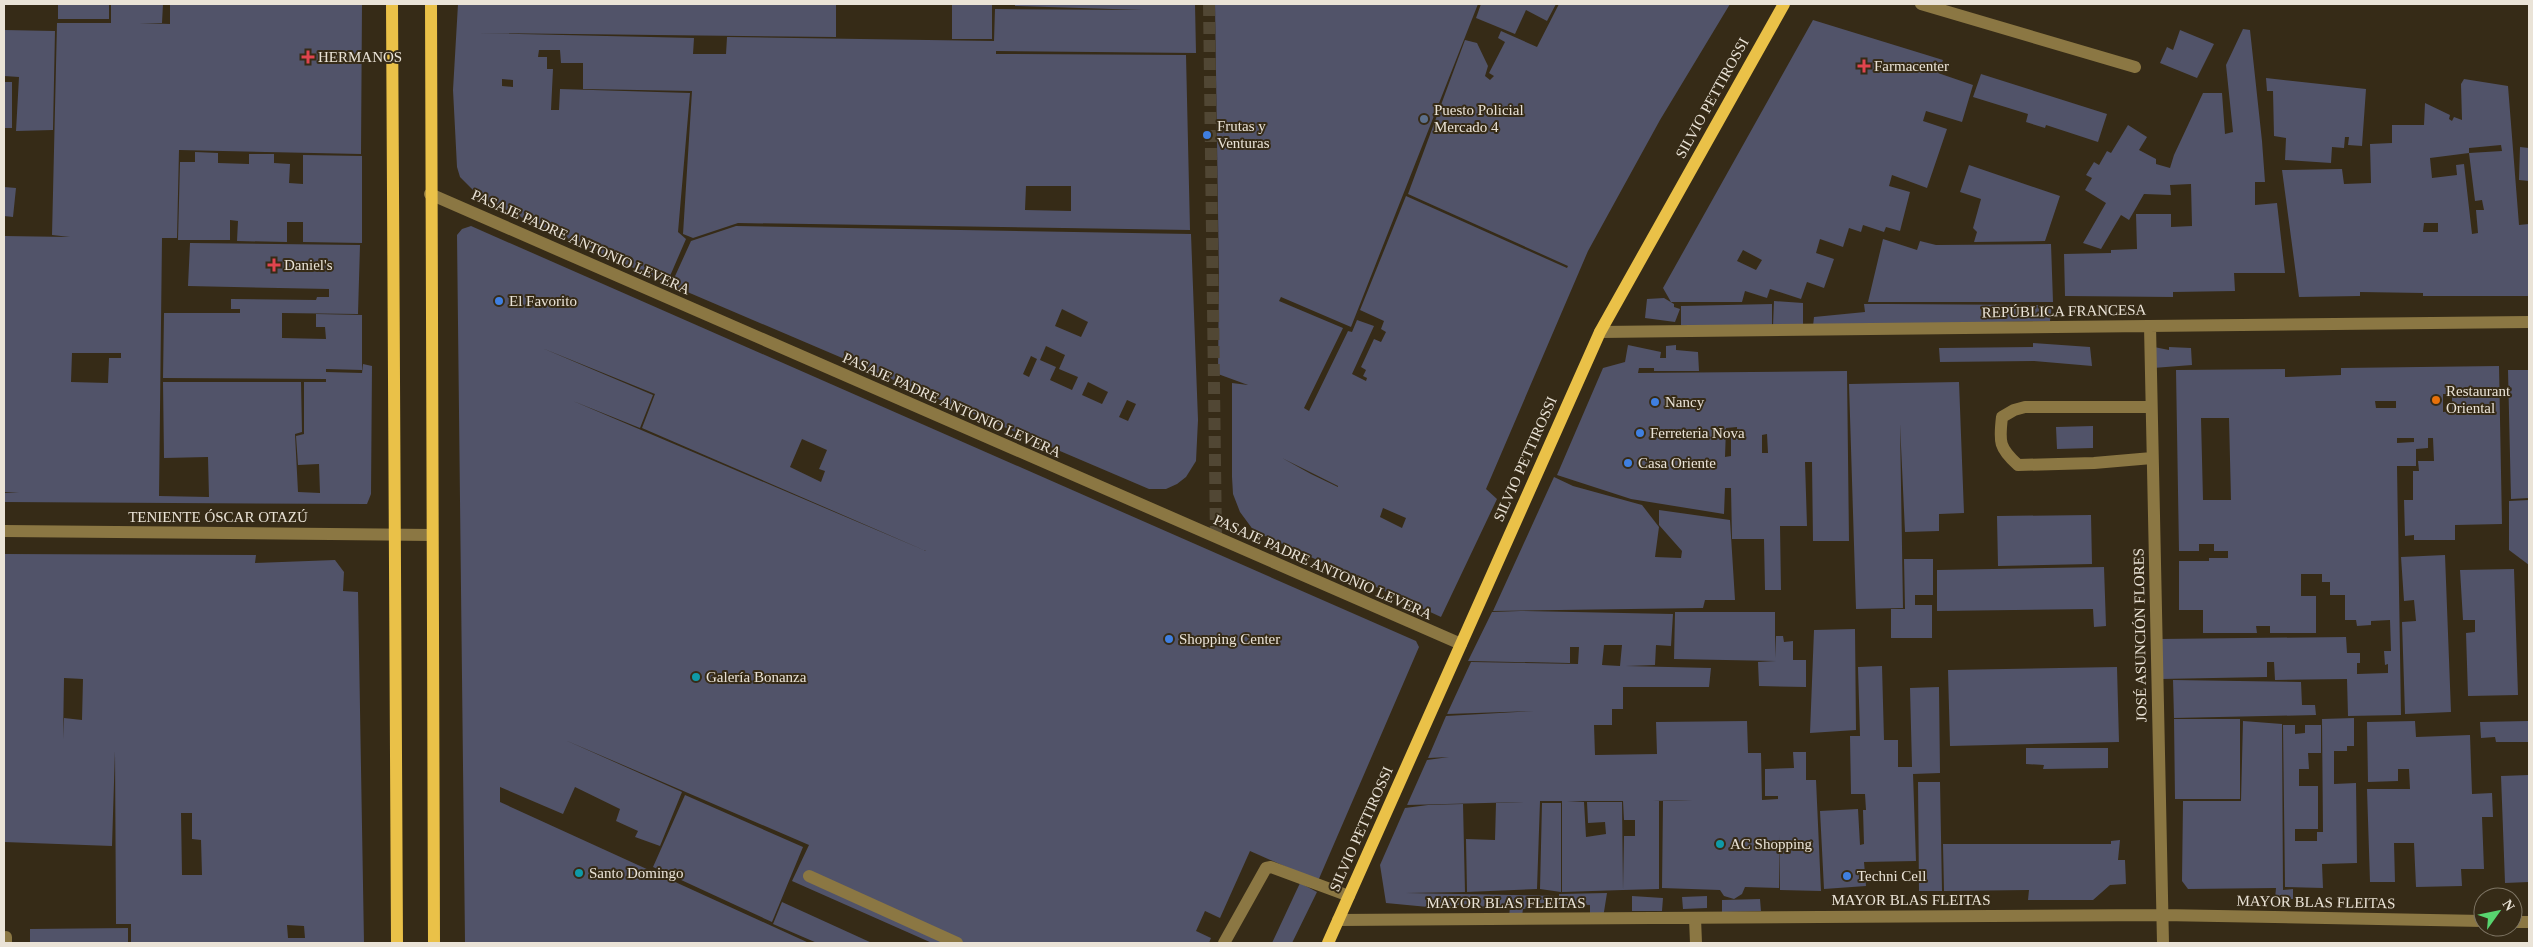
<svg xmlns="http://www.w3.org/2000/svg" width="2533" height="947" viewBox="0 0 2533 947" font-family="'Times New Roman',serif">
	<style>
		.building { fill: #515369; fill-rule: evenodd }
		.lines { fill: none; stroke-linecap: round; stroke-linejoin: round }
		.minor-tunnel { stroke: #514734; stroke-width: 12; stroke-dasharray: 12 6; stroke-linecap: butt }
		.minor { stroke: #8b7743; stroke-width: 12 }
		.major { stroke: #eac148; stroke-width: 12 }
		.health-dot { fill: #e0444e; stroke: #362b17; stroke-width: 2 }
		.service-dot { fill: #5c6f8a; stroke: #362b17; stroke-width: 2 }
		.shop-dot { fill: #3f7fe0; stroke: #362b17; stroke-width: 2 }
		.food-dot { fill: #e8710a; stroke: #362b17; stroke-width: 2 }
		.culture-dot { fill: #0f9aa8; stroke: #362b17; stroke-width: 2 }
		.labels { text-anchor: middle; stroke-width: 4; stroke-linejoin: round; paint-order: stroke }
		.poi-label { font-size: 15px; fill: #eae3d7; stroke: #362b17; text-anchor: start }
		.street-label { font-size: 15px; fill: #eae3d7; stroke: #362b17 }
	</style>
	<rect width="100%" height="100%" fill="#362b17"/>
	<path class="building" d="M 58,4 L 109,4 L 109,19 L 58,19 Z
		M 111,4 L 163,4 L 162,23 L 139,23 L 170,24 L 170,4 L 362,4 L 361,154 L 179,150 L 177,238 L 162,238 L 159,496 L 209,497 L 208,457 L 164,458 L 163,382 L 301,382 L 302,432 L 295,434 L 298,492 L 320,493 L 319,464 L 298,465 L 296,436 L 304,434 L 304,382 L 326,382 L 326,379 L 163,378 L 164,313 L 240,313 L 240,309 L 231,309 L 231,299 L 316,300 L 317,297 L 329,297 L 329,289 L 188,286 L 190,243 L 360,245 L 358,314 L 282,313 L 282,338 L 326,339 L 325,327 L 316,327 L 316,314 L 362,315 L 362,370 L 326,369 L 326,372 L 362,373 L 363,364 L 372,366 L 371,494 L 367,504 L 4,502 L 4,493 L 19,492 L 4,492 L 4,236 L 70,237 L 52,235 L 57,23 L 111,23 ZM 72,353 L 121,353 L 121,358 L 109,358 L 108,383 L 71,382 Z
		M 458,4 L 836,4 L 836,37 L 476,33 L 694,38 L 693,54 L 726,54 L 727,37 L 994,41 L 995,9 L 1144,10 L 1015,6 L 1015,4 L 1195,4 L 1196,53 L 996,51 L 996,54 L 1186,55 L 1190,230 L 738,223 L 693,238 L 683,234 L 692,91 L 583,89 L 583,63 L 561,63 L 560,50 L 539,50 L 538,57 L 547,57 L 547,69 L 553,69 L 551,110 L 559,110 L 560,89 L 690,93 L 678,232 L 686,239 L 667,283 L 483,200 L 460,177 L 457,167 L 453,90 ZM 502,79 L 513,80 L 513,87 L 502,86 ZM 1026,186 L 1071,186 L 1071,211 L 1025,210 Z
		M 952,4 L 992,4 L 992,39 L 952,39 Z
		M 1215,4 L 1478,4 L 1351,327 L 1281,297 L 1279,301 L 1343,328 L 1304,408 L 1309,411 L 1348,331 L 1352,332 L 1357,320 L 1374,326 L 1352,374 L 1366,381 L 1367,378 L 1363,376 L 1366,370 L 1361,367 L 1374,339 L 1381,342 L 1386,332 L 1381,329 L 1384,321 L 1360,310 L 1406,196 L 1567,268 L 1568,266 L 1408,194 L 1465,40 L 1477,43 L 1488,66 L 1485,76 L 1490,80 L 1494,76 L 1489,73 L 1505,42 L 1498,38 L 1501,31 L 1537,47 L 1559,4 L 1730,4 L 1660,120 L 1588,251 L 1486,489 L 1497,499 L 1441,617 L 1254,531 L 1240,512 L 1233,494 L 1232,477 L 1232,383 L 1248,385 L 1218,374 L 1219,279 ZM 1282,458 L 1338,486 L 1338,487 L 1311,474 ZM 1383,508 L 1406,518 L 1402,528 L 1380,517 Z
		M 1481,4 L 1556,4 L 1547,21 L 1526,10 L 1515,34 L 1476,18 Z
		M 1813,20 L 1943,60 L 1938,73 L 1973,85 L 1962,122 L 1926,111 L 1923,121 L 1947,129 L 1927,188 L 1892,175 L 1889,186 L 1910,192 L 1900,231 L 1886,227 L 1884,232 L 1863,225 L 1861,232 L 1849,228 L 1843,247 L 1820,239 L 1816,253 L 1834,259 L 1824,288 L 1807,282 L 1801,299 L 1770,289 L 1767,298 L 1745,291 L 1742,302 L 1671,302 L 1663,288 ZM 1743,250 L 1762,260 L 1756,270 L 1737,261 Z
		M 2243,29 L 2250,30 L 2262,141 L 2265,182 L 2255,182 L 2255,205 L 2277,203 L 2285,273 L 2234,273 L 2235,291 L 2173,292 L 2173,297 L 2065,296 L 2064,254 L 2111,253 L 2111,250 L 2137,249 L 2136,214 L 2171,214 L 2171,227 L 2192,226 L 2191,184 L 2170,185 L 2171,195 L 2144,194 L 2129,220 L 2121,215 L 2101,249 L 2083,243 L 2106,203 L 2085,190 L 2092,178 L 2086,175 L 2094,162 L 2099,165 L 2107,151 L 2111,153 L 2128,125 L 2147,137 L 2139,150 L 2156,159 L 2156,164 L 2170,168 L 2174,155 L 2203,93 L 2222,93 L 2225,134 L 2233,132 L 2226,65 Z
		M 4,30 L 55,31 L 53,130 L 16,131 L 19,77 L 4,76 Z
		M 2180,30 L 2214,44 L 2197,78 L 2160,63 L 2167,47 L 2173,50 Z
		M 1981,74 L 2107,114 L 2098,142 L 2046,125 L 2045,128 L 2026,122 L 2028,114 L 1973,97 Z
		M 2266,78 L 2366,89 L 2362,146 L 2348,145 L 2349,137 L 2345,137 L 2344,148 L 2332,147 L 2331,163 L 2285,160 L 2286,138 L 2274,136 L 2273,91 L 2267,91 Z
		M 2464,79 L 2508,86 L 2519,225 L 2529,224 L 2529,296 L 2423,296 L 2423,293 L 2360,292 L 2360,296 L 2299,297 L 2282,170 L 2342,169 L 2344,184 L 2371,183 L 2370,144 L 2392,143 L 2392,125 L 2424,125 L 2425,103 L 2450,115 L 2449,119 L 2452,121 L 2454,117 L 2462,120 L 2461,84 ZM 2501,145 L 2502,151 L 2469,153 L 2469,148 ZM 2469,153 L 2475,201 L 2482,200 L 2484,210 L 2476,210 L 2478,233 L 2472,234 L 2464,164 L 2456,165 L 2457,175 L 2432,178 L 2430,158 ZM 2424,223 L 2438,223 L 2438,232 L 2423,232 Z
		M 4,82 L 12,82 L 12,128 L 4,128 Z
		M 2520,147 L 2529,148 L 2529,181 L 2519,180 Z
		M 195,152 L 218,153 L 218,163 L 249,164 L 249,154 L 274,154 L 274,163 L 290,164 L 289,183 L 303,184 L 303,155 L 362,156 L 362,243 L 303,242 L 303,222 L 287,222 L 287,242 L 237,241 L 238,221 L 230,220 L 230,240 L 178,240 L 180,162 L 195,162 Z
		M 1969,165 L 2060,196 L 2045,241 L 1974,242 L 1977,232 L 1973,228 L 1981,199 L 1960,192 Z
		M 4,187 L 16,188 L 13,217 L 4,216 Z
		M 471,226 L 1416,641 L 1419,647 L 1318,881 L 1250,851 L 1220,918 L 1205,911 L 1196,931 L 1211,938 L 1209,943 L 932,943 L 792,881 L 809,845 L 565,740 L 682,792 L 660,846 L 635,837 L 638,831 L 616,821 L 620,809 L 575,787 L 563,814 L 500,787 L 500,802 L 809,943 L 465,943 L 457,235 L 462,229 ZM 542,348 L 655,394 L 642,428 L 926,551 L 573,401 L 640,428 L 653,395 ZM 802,439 L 827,450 L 819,469 L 825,471 L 821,482 L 790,467 Z
		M 736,226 L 1191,234 L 1198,420 L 1196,461 L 1186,477 L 1177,484 L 1166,489 L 1149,489 L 671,285 L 691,241 ZM 1062,309 L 1088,322 L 1081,337 L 1055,326 ZM 1046,346 L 1065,355 L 1059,369 L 1078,377 L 1072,390 L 1050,380 L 1056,367 L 1040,360 ZM 1031,356 L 1037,359 L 1029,377 L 1023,374 ZM 1088,382 L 1108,392 L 1102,404 L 1082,395 ZM 1127,400 L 1136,404 L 1128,421 L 1119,417 Z
		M 1883,239 L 1917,250 L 1920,241 L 1936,245 L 2051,244 L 2053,302 L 1868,302 Z
		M 1664,298 L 1674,304 L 1674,307 L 1680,309 L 1675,322 L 1645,318 L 1647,299 Z
		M 1774,301 L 1803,303 L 1803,327 L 1773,326 Z
		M 1772,304 L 1772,325 L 1681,325 L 1681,306 Z
		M 1864,304 L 1888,304 L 2052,305 L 2050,321 L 1813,326 L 1814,317 L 1865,312 Z
		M 2033,343 L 2090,347 L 2092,366 L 2034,361 L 1940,362 L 1939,348 L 2033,347 Z
		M 1628,345 L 1661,352 L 1660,358 L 1666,358 L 1666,346 L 1676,345 L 1676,350 L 1698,352 L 1699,371 L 1654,371 L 1654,368 L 1639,368 L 1638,373 L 1847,371 L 1849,541 L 1813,541 L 1812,462 L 1805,462 L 1807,526 L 1780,526 L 1781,590 L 1765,590 L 1764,539 L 1732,539 L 1731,488 L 1725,488 L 1724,514 L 1631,499 L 1557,475 L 1603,368 L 1625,362 ZM 1737,427 L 1737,432 L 1731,432 L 1731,456 L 1725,457 L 1726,428 ZM 1767,434 L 1768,453 L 1762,453 L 1762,435 Z
		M 2154,347 L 2169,350 L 2169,347 L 2191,348 L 2192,365 L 2153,368 Z
		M 2499,366 L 2502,524 L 2455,525 L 2455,540 L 2414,540 L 2414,535 L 2405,536 L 2404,500 L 2413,500 L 2413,471 L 2419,471 L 2418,461 L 2434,461 L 2433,438 L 2428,438 L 2428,448 L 2416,449 L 2416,466 L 2397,466 L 2401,715 L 2348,716 L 2347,679 L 2275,680 L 2274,662 L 2267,662 L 2267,677 L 2161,679 L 2160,639 L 2346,637 L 2347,653 L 2360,653 L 2360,663 L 2357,663 L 2357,674 L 2388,673 L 2388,664 L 2385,665 L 2384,651 L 2391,651 L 2390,620 L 2371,621 L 2371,625 L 2357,626 L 2356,620 L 2345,620 L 2345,595 L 2330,595 L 2330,582 L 2322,582 L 2322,574 L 2301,574 L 2301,596 L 2316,596 L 2316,633 L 2270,633 L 2270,626 L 2256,626 L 2257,633 L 2203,633 L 2203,610 L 2179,610 L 2179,561 L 2209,561 L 2209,558 L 2228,558 L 2228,551 L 2214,551 L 2214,544 L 2199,544 L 2199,551 L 2179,551 L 2176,370 L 2285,369 L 2285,377 L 2341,375 L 2341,368 ZM 2443,394 L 2452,394 L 2452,411 L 2443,412 ZM 2375,401 L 2396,401 L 2396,408 L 2376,408 ZM 2201,418 L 2229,418 L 2231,500 L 2203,500 ZM 2397,438 L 2414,438 L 2414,442 L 2397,443 Z
		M 2508,370 L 2529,370 L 2529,498 L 2511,499 Z
		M 1959,382 L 1964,513 L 1939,514 L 1939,531 L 1905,532 L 1900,424 L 1903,608 L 1856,609 L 1849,384 Z
		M 2093,426 L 2093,448 L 2057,449 L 2056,427 Z
		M 1554,477 L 1573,486 L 1642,505 L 1659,527 L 1655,557 L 1681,558 L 1682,551 L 1659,525 L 1659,510 L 1730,520 L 1735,600 L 1705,600 L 1703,608 L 1493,611 Z
		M 2529,500 L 2529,565 L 2509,550 L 2509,501 Z
		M 2091,515 L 2092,564 L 1998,566 L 1997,516 Z
		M 4,554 L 256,555 L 255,563 L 335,560 L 344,572 L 343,591 L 358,592 L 364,943 L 131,943 L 131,924 L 116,924 L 115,751 L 112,846 L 4,842 ZM 64,678 L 83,679 L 82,720 L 64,718 L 63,739 ZM 181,813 L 192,813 L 192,839 L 201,840 L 202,875 L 182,875 ZM 287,925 L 304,926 L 305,938 L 288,938 Z
		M 2445,555 L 2451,712 L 2405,714 L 2402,622 L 2416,621 L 2414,600 L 2404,601 L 2401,557 Z
		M 1904,559 L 1933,559 L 1933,595 L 1915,595 L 1915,605 L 1932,605 L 1932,638 L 1891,638 L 1891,609 L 1905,609 Z
		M 2104,567 L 2106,626 L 2094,627 L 2093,609 L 1937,611 L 1937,570 Z
		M 2514,569 L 2518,695 L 2468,696 L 2466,633 L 2475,632 L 2475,620 L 2463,620 L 2460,570 Z
		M 1520,611 L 1673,614 L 1671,646 L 1656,645 L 1655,665 L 1626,666 L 1711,668 L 1709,687 L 1623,687 L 1623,709 L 1612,709 L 1612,725 L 1594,725 L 1595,755 L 1657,754 L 1656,722 L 1747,721 L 1748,753 L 1761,753 L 1762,800 L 1778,799 L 1778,796 L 1765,796 L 1765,769 L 1794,768 L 1793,752 L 1806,752 L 1806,780 L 1816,780 L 1821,891 L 1780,890 L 1779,835 L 1779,888 L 1745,887 L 1742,894 L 1734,899 L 1724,896 L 1720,890 L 1662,888 L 1663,801 L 1692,800 L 1653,801 L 1659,801 L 1659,889 L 1623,890 L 1624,836 L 1635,836 L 1635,820 L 1624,820 L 1623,801 L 1567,801 L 1584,802 L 1586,837 L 1606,834 L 1605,822 L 1588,823 L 1587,802 L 1622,802 L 1623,890 L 1562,892 L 1562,801 L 1540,801 L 1537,889 L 1467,892 L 1466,839 L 1495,840 L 1496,803 L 1524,802 L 1407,805 L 1427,760 L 1449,757 L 1428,758 L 1446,716 L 1534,711 L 1447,714 L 1471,662 L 1578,664 L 1579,647 L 1570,647 L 1570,663 L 1468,661 L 1492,612 ZM 1604,645 L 1622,645 L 1620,666 L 1602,665 Z
		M 1675,612 L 1775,612 L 1775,658 L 1776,636 L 1783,636 L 1784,642 L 1793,641 L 1793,660 L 1806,660 L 1806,687 L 1759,686 L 1758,662 L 1776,661 L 1674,659 Z
		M 1855,629 L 1856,730 L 1810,733 L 1814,630 Z
		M 1882,666 L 1884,740 L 1898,740 L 1898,767 L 1912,767 L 1910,688 L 1939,687 L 1940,773 L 1913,774 L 1916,861 L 1864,862 L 1866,886 L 1824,889 L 1820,811 L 1858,809 L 1860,845 L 1864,844 L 1863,810 L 1866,810 L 1865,794 L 1851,794 L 1850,736 L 1860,736 L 1858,667 Z
		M 2117,667 L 2119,742 L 1950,746 L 1948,670 Z
		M 2173,680 L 2301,682 L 2302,705 L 2315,705 L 2316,715 L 2174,718 Z
		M 2354,718 L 2354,746 L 2347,746 L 2347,751 L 2334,751 L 2334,784 L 2356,783 L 2357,863 L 2322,864 L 2323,888 L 2285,887 L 2283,725 L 2295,725 L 2295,734 L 2305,733 L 2305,725 L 2321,725 L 2321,753 L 2308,753 L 2309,769 L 2299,769 L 2299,786 L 2318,786 L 2318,829 L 2295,829 L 2295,841 L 2317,841 L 2317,832 L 2323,832 L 2322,719 Z
		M 2174,719 L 2240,719 L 2240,799 L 2175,799 Z
		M 2243,721 L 2282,724 L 2283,890 L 2293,889 L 2293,899 L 2275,899 L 2276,888 L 2188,889 L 2182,881 L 2183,801 L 2241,801 Z
		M 2415,721 L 2416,737 L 2470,735 L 2472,794 L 2492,793 L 2493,817 L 2482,817 L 2484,869 L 2461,869 L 2462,886 L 2416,887 L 2414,843 L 2394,843 L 2395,882 L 2370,882 L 2367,789 L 2410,789 L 2409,769 L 2398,769 L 2398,781 L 2368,782 L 2367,722 Z
		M 2528,721 L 2528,742 L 2496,742 L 2495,737 L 2481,738 L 2480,722 Z
		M 2026,748 L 2108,748 L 2108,768 L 2043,769 L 2044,765 L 2026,764 Z
		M 2529,775 L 2529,882 L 2505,883 L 2501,776 Z
		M 1918,782 L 1940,782 L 1942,891 L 1919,891 Z
		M 685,795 L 803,847 L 772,922 L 653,867 Z
		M 1542,803 L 1561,803 L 1561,892 L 1540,889 Z
		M 1463,804 L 1465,892 L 1406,893 L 1559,896 L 1559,894 L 1607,893 L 1603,918 L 1590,917 L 1590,905 L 1537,903 L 1537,907 L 1523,909 L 1522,916 L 1509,918 L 1510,906 L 1479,909 L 1478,903 L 1449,906 L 1449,909 L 1386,903 L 1380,865 L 1405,808 L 1428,805 Z
		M 2120,840 L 2118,860 L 2125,860 L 2126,884 L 2110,885 L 2093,900 L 2028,900 L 2029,890 L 1944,891 L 1943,844 L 2111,844 L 2111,841 Z
		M 1300,883 L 1317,892 L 1292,943 L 1272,943 Z
		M 1632,896 L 1663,898 L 1662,911 L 1632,911 Z
		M 1707,896 L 1707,908 L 1683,909 L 1682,897 Z
		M 1760,899 L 1761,911 L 1722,912 L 1722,900 Z
		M 782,902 L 872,943 L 817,943 L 773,924 Z
		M 128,928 L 128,943 L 30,943 L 30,929 Z"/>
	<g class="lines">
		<path class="minor-tunnel" d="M 1209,4 L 1216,538"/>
		<path class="minor" d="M 1921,4 L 2135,67
			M 430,194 L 1461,644
			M 2150,326 L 2163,943
			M 1600,332 L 2529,322
			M 2151,407 L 2025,407 L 2014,410 L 2002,417 C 1999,442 1999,448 2018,465 L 2094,463 L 2152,458
			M 4,531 L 432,535
			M 809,876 L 957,943
			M 1695,918 L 1696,943
			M 1338,920 L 2162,915 L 2483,921
			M 2513,922 L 2529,922
			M 6,937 L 6,943
			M 1224,943 L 1266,868 L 1271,867 L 1349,896"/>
		<path class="major" d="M 392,4 L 397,943
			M 431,4 L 434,943
			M 1328,943 L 1600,332 L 1784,4"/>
	</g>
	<g class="health-dot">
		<path d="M305.5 49.5h5v5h5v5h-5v5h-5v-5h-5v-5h5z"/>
		<path d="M1861.5 58.5h5v5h5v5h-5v5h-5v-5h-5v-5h5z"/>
		<path d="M271.5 257.5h5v5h5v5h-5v5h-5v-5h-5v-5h5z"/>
	</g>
	<circle class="service-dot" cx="1424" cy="119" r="5"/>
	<g class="shop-dot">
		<circle cx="1207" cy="135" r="5"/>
		<circle cx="499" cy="301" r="5"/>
		<circle cx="1655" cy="402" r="5"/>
		<circle cx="1640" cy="433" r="5"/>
		<circle cx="1628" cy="463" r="5"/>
		<circle cx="1169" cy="639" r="5"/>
		<circle cx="1847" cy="876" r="5"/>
	</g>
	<circle class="food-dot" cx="2436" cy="400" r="5"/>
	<g class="culture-dot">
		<circle cx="696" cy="677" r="5"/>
		<circle cx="1720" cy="844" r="5"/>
		<circle cx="579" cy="873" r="5"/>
	</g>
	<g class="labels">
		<g class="poi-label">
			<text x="318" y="62">HERMANOS</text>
			<text x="1874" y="71">Farmacenter</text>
			<text x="1434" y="115">Puesto Policial<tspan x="1434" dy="17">Mercado 4</tspan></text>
			<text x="1217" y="131">Frutas y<tspan x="1217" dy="17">Venturas</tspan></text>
			<text x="284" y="270">Daniel's</text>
			<text x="509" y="306">El Favorito</text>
			<text x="2446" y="396">Restaurant<tspan x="2446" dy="17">Oriental</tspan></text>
			<text x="1665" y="407">Nancy</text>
			<text x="1650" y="438">Ferreteria Nova</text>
			<text x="1638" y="468">Casa Oriente</text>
			<text x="1179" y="644">Shopping Center</text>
			<text x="706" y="682">Galería Bonanza</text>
			<text x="1730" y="849">AC Shopping</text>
			<text x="589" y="878">Santo Domingo</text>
			<text x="1857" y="881">Techni Cell</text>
		</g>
		<g class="street-label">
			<text transform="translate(1712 98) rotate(-61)" y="5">SILVIO PETTIROSSI</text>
			<text transform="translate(581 242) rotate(24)" y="5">PASAJE PADRE ANTONIO LEVERA</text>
			<text transform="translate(2064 311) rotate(-1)" y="5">REPÚBLICA FRANCESA</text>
			<text transform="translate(952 405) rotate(24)" y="5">PASAJE PADRE ANTONIO LEVERA</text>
			<text transform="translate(1525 459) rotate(-66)" y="5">SILVIO PETTIROSSI</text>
			<text x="218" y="522">TENIENTE ÓSCAR OTAZÚ</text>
			<text transform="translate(1323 567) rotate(24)" y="5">PASAJE PADRE ANTONIO LEVERA</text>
			<text transform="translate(2140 635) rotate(-91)" y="5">JOSÉ ASUNCIÓN FLORES</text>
			<text transform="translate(1361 829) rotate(-66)" y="5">SILVIO PETTIROSSI</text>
			<text x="1911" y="905">MAYOR BLAS FLEITAS</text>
			<text transform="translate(2316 902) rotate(1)" y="5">MAYOR BLAS FLEITAS</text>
			<text x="1506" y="908">MAYOR BLAS FLEITAS</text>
		</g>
	</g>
	<rect width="2533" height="947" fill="none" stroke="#eae3d7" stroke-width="10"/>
	<g transform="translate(2498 912) rotate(57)"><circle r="24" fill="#362b17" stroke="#7e7564"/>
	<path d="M0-4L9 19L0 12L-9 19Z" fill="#58d56f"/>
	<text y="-8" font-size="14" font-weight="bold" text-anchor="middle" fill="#eae3d7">N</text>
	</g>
</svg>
